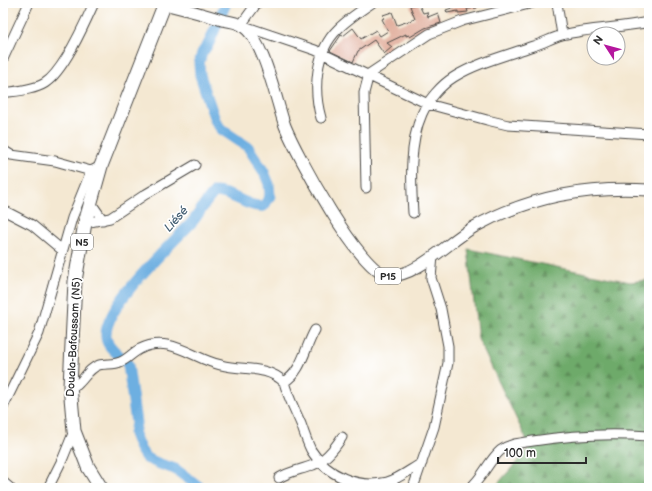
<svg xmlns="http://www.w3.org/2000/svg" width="652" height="491" viewBox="0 0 652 491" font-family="'Balsamiq Sans',sans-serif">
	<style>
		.forest { fill: url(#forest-firs); stroke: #4c6a4a }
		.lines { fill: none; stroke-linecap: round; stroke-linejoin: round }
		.river { stroke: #6dafe1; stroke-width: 11 }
		.building { fill: #dfa894 }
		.minor-casing { stroke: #494744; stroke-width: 11 }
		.major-casing { stroke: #494744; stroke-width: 13 }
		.highway-casing { stroke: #494744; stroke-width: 15 }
		.minor { stroke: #fff; stroke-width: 9 }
		.major { stroke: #fff; stroke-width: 11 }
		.highway { stroke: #fff; stroke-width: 13 }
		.labels { text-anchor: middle; stroke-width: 3.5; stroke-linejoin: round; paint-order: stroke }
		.shield { fill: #fff; stroke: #6b6b6b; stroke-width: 1 }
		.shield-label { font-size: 10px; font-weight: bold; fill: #2b2b2b }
		.street-label { font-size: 11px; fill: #2b2b2b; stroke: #fff }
		.water-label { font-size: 12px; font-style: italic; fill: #456074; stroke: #fff }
	</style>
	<defs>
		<pattern id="forest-firs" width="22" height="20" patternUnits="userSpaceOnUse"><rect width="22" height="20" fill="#6eaa6a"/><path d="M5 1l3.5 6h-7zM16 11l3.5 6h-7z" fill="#5b8b57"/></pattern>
	</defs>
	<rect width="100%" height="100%" fill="#fff"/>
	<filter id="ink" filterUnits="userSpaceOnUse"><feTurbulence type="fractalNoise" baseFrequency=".025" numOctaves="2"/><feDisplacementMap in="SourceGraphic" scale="8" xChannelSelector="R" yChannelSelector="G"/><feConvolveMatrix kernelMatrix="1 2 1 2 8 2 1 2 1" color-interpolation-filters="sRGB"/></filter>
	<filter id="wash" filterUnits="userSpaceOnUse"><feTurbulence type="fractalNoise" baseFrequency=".012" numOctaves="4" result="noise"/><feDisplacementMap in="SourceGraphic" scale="16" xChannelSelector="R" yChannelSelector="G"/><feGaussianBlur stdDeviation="0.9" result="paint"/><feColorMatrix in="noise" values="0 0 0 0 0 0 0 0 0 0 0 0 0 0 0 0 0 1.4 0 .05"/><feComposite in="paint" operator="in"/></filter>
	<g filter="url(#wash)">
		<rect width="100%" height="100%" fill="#f4e8d2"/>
		<path class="forest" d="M 468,249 L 630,282 L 649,280 L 649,488 L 494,488 L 530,447 L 478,339 Z"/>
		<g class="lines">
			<path class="river" d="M 201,488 L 175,469 L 160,464 L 146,458 L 140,449 L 134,434 L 136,423 L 128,365 C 122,355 107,349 106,337 C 103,306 172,244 193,221 C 201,211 206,200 215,192 C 233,192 247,208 264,206 L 270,196 L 269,184 L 264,172 L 248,147 L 221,129 L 215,120 L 200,75 L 199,63 L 202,53 L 209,43 L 226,3"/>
		</g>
		<g id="blocks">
			<path class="building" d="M 418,3 L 423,13 L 427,12 L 428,17 L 438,13 L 441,23 L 425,28 L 410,37 L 409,35 L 406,36 L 406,34 L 387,43 L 392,47 L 384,54 L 374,40 L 358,51 L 353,62 L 330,51 L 341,35 L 343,36 L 353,28 L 361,39 L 376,30 L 380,36 L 388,31 L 382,19 L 384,18 L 383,15 L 392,12 L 397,25 L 415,19 L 410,6 Z
				M 467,3 L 477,3 L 477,8 L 467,9 L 468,12 L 458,13 L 458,11 L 447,13 L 446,10 Z"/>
		</g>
	</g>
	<g filter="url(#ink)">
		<use href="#blocks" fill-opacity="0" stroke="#494744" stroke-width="1"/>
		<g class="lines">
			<defs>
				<path id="minor" d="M 257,3 L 241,25 L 315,50 L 428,104 L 487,120 L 508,125 L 649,134
					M 557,3 L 562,35
					M 3,59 L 29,3
					M 3,93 C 16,91 34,90 45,83 C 64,71 85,23 94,3
					M 321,118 C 313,90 315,51 338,29 C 348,19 360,11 372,3
					M 3,150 L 11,155 L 55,161 L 91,171
					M 366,188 L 364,93 L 369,74 L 429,34 L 462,21 L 533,3
					M 91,203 L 103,220
					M 3,210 L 32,225 L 62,250
					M 413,213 C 411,181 409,143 422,114 C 428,100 441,85 454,77 C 476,63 508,55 533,46 C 543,43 552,38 562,35 C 590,28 620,28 649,22
					M 85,223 L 110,218 L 146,194 L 195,165
					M 284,382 C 302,372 305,347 315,330
					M 70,386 L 77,385 C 85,378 89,368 99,365 C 106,363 114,365 120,362 C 127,360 133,352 140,349 C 170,334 193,359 221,365 C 243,371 266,365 284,382 C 288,397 295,410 301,424 C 304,433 307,442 311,450 C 327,476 358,489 387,482 C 399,479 411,469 422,463
					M 3,407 L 39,333 L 72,218 L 91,171 L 101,166
					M 279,478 C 290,471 301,470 313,465 C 326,460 335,448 342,437
					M 3,482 L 10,488
					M 48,488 L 63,458 L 74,431
					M 413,488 L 434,427 L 448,363 L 448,346 L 441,309 L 431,278 L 433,256
					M 470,488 C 483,478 488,461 501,450 C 510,443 522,443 533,441 C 572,435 609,433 649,436"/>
				<path id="major" d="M 164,4 C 184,9 203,14 222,20 C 228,21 236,22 241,25 C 264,38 276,101 285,126 C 296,153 361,275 389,276 C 418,276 449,241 474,227 C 528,197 588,186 649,190"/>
				<path id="highway" d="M 101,488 L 88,467 L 74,431 L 70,386 L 75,281 L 85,223 L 101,166 L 165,3"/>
			</defs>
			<use href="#minor" class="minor-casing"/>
			<use href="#major" class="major-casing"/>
			<use href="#highway" class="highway-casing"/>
			<use href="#minor" class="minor"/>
			<use href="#major" class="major"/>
			<use href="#highway" class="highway"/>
		</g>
	</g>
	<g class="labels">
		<g class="shield">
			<rect x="71" y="234" width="22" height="16" rx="3"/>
			<rect x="375" y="268" width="26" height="16" rx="3"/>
		</g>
		<g class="shield-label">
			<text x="82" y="246">N5</text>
			<text x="388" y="280">P15</text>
		</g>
		<g class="street-label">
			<text transform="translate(73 337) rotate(-87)" y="4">Douala-Bafoussam (N5)</text>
		</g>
		<g class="water-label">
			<text transform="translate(176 219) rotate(-48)" y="4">Liésé</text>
		</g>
	</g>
	<rect width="652" height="491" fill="none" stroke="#fff" stroke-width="16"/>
	<g transform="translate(606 46) rotate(306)"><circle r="19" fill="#ffffff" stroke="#aaaaaa"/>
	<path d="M0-3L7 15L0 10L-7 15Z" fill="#b5179e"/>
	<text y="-6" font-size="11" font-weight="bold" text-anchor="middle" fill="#2b2b2b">N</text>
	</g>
	<path d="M498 457v6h88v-6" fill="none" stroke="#2b2b2b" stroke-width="2"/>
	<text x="504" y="457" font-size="12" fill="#2b2b2b" stroke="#ffffff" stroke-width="3" paint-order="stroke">100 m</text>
</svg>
